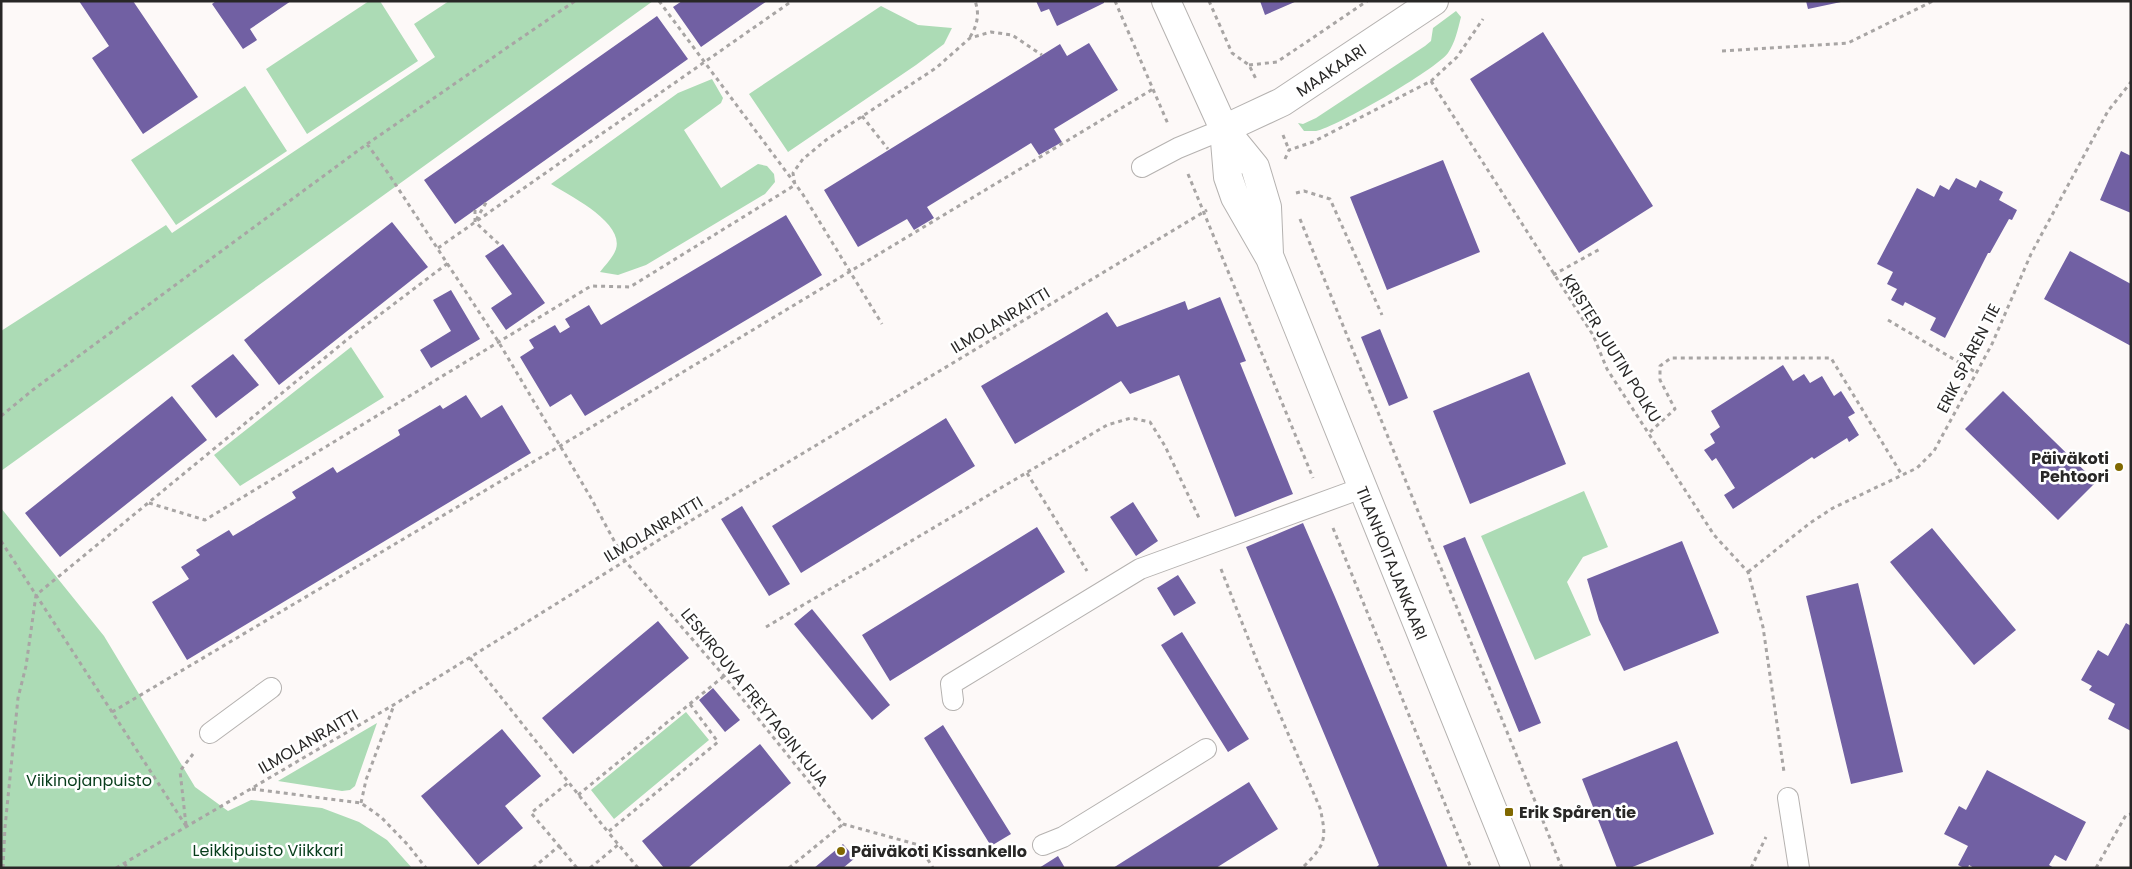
<svg xmlns="http://www.w3.org/2000/svg" width="2132" height="869" viewBox="0 0 2132 869" font-family="Poppins,sans-serif">
	<style>
		.green { fill: #acdbb5 }
		.building { fill: #7160a3 }
		.lines { fill: none; stroke-linecap: round; stroke-linejoin: round }
		.lane-casing { stroke: #b5b2b0; stroke-width: 22 }
		.street-casing { stroke: #b5b2b0; stroke-width: 30 }
		.secondary-casing { stroke: #b5b2b0; stroke-width: 30 }
		.path { stroke: #a8a5a4; stroke-width: 3; stroke-dasharray: 4 4; stroke-linecap: butt }
		.lane { stroke: #fff; stroke-width: 20 }
		.street { stroke: #fff; stroke-width: 28 }
		.secondary { stroke: #fff; stroke-width: 28 }
		.path-bridge { stroke: #a8a5a4; stroke-width: 3; stroke-dasharray: 4 4; stroke-linecap: butt }
		.poi-dot { fill: #806800; stroke: #fff; stroke-width: 2 }
		.labels { text-anchor: middle; stroke-width: 5; stroke-linejoin: round; paint-order: stroke }
		.street-label { font-size: 16px; fill: #282726; stroke: #fff }
		.poi-label { font-size: 16px; font-weight: bold; fill: #282726; stroke: #fff; text-anchor: start }
		.park-label { font-size: 16px; fill: #073d1b; stroke: #fff }
	</style>
	<rect width="100%" height="100%" fill="#fdf9f8"/>
	<path class="green" d="M 369,1 L 380,1 L 418,61 L 307,134 L 266,69 Z
		M 449,1 L 653,1 L 1,471 L 1,331 L 166,225 L 172,233 L 435,57 L 414,24 Z
		M 881,6 L 918,25 L 952,28 L 944,44 L 916,65 L 788,152 L 749,94 Z
		M 1456,11 L 1461,17 C 1458,29 1455,43 1448,53 C 1435,70 1337,127 1316,131 C 1312,131 1308,131 1304,131 L 1298,123 L 1303,124 L 1316,118 L 1425,46 L 1431,41 L 1433,28 Z
		M 712,79 L 723,98 L 721,103 L 684,130 L 721,188 L 758,164 L 767,166 L 774,174 L 775,182 L 765,194 L 646,265 L 618,275 L 600,272 C 605,265 613,258 616,249 C 624,222 570,196 551,184 L 678,93 Z
		M 245,86 L 287,151 L 176,225 L 131,160 Z
		M 351,347 L 384,397 L 240,486 L 214,455 Z
		M 1584,491 L 1608,547 L 1583,557 L 1567,582 L 1591,635 L 1535,660 L 1481,536 Z
		M 1,508 L 104,636 L 195,787 L 228,811 L 251,800 L 322,808 L 359,822 L 387,840 L 412,868 L 1,868 Z
		M 686,712 L 709,740 L 614,819 L 591,790 Z
		M 377,723 L 355,786 L 350,790 L 342,791 L 278,781 Z"/>
	<path class="building" d="M 79,1 L 133,1 L 198,97 L 143,134 L 92,58 L 109,46 Z
		M 216,1 L 291,1 L 250,29 L 257,40 L 243,49 L 212,4 Z
		M 682,1 L 767,1 L 701,47 L 673,7 Z
		M 1036,1 L 1104,1 L 1104,3 L 1057,26 L 1049,9 L 1041,12 Z
		M 1260,1 L 1297,1 L 1265,15 Z
		M 1806,1 L 1841,1 L 1841,2 L 1808,9 Z
		M 657,16 L 688,59 L 455,224 L 424,180 Z
		M 1543,32 L 1653,206 L 1579,253 L 1470,79 Z
		M 1089,43 L 1118,90 L 1054,129 L 1062,142 L 1039,155 L 1031,143 L 927,207 L 934,218 L 914,230 L 907,219 L 858,247 L 824,190 L 1060,44 L 1067,56 Z
		M 2121,151 L 2131,156 L 2131,213 L 2100,200 Z
		M 1443,160 L 1480,252 L 1387,290 L 1350,197 Z
		M 1956,178 L 1976,188 L 1980,180 L 2003,192 L 1999,200 L 2017,210 L 2012,220 L 2009,219 L 1990,253 L 1988,253 L 1945,338 L 1930,330 L 1936,318 L 1905,302 L 1903,306 L 1891,300 L 1897,289 L 1887,284 L 1893,272 L 1877,264 L 1917,188 L 1934,197 L 1940,185 L 1949,190 Z
		M 786,215 L 822,275 L 585,416 L 571,394 L 550,407 L 520,357 L 534,348 L 529,340 L 555,325 L 560,333 L 570,327 L 565,319 L 589,305 L 601,325 Z
		M 392,222 L 428,267 L 279,385 L 244,340 Z
		M 503,244 L 545,303 L 506,330 L 491,308 L 512,294 L 485,256 Z
		M 2070,251 L 2131,284 L 2131,346 L 2044,299 Z
		M 451,290 L 480,339 L 431,368 L 420,350 L 451,331 L 433,300 Z
		M 1220,297 L 1246,361 L 1240,363 L 1293,494 L 1235,517 L 1179,375 L 1130,394 L 1121,381 L 1015,444 L 981,386 L 1107,312 L 1117,327 L 1185,301 L 1188,310 Z
		M 1380,329 L 1408,398 L 1389,406 L 1361,337 Z
		M 233,354 L 259,385 L 216,418 L 191,386 Z
		M 1783,365 L 1793,381 L 1804,374 L 1810,383 L 1822,376 L 1834,396 L 1841,391 L 1855,413 L 1848,417 L 1859,435 L 1849,442 L 1847,438 L 1814,459 L 1812,457 L 1733,509 L 1724,495 L 1735,488 L 1716,458 L 1712,461 L 1704,450 L 1715,443 L 1710,434 L 1720,427 L 1711,411 Z
		M 1529,372 L 1566,464 L 1470,504 L 1433,411 Z
		M 2003,391 L 2096,482 L 2058,520 L 1965,429 Z
		M 466,395 L 481,418 L 502,405 L 531,453 L 187,660 L 152,602 L 189,579 L 181,567 L 200,555 L 196,550 L 229,530 L 233,536 L 296,498 L 292,492 L 320,475 L 333,467 L 337,473 L 400,435 L 398,430 L 440,405 L 443,409 Z
		M 172,396 L 207,440 L 60,557 L 25,513 Z
		M 946,418 L 975,466 L 801,573 L 772,526 Z
		M 1133,502 L 1158,541 L 1136,556 L 1110,517 Z
		M 742,506 L 790,584 L 769,596 L 721,519 Z
		M 1303,523 L 1335,597 L 1448,868 L 1375,868 L 1379,865 L 1246,547 Z
		M 1037,527 L 1065,572 L 890,681 L 862,635 Z
		M 1932,528 L 2016,630 L 1974,665 L 1890,562 Z
		M 1465,537 L 1541,723 L 1519,732 L 1443,546 Z
		M 1682,541 L 1719,633 L 1624,671 L 1599,620 L 1587,579 Z
		M 1178,575 L 1196,603 L 1174,616 L 1157,588 Z
		M 1858,583 L 1903,772 L 1851,784 L 1806,596 Z
		M 812,609 L 890,705 L 872,720 L 794,624 Z
		M 658,621 L 689,658 L 573,754 L 542,718 Z
		M 2126,623 L 2131,626 L 2131,731 L 2108,719 L 2115,704 L 2089,690 L 2092,686 L 2081,680 L 2098,650 L 2108,656 Z
		M 1182,632 L 1249,739 L 1228,752 L 1161,645 Z
		M 713,688 L 740,720 L 725,732 L 699,700 Z
		M 943,725 L 1011,834 L 991,846 L 924,738 Z
		M 502,729 L 541,776 L 505,806 L 523,828 L 478,865 L 421,796 Z
		M 1677,741 L 1714,834 L 1630,868 L 1617,868 L 1582,779 Z
		M 760,744 L 791,783 L 688,868 L 664,868 L 642,841 Z
		M 1987,770 L 2086,822 L 2066,861 L 2055,855 L 2049,865 L 2054,868 L 1974,868 L 1969,865 L 1968,868 L 1964,868 L 1958,865 L 1968,846 L 1944,834 L 1959,806 L 1966,810 Z
		M 1249,782 L 1278,829 L 1216,868 L 1113,868 Z
		M 843,844 L 855,858 L 843,868 L 814,868 Z
		M 1058,856 L 1065,868 L 1039,868 Z"/>
	<g class="lines">
		<defs>
			<path id="lane" d="M 1142,167 L 1178,148 L 1224,129
				M 953,700 L 951,684 L 1140,569 L 1362,488
				M 210,733 L 271,688
				M 1788,798 L 1799,868
				M 1043,845 L 1063,837 L 1206,749"/>
			<path id="street" d="M 1224,129 L 1282,102 L 1434,1"/>
			<path id="secondary" d="M 1166,1 L 1224,129 L 1255,167 L 1267,207 L 1269,254
				M 1224,129 L 1228,177 L 1235,197 L 1270,258 L 1516,868"/>
		</defs>
		<use href="#lane" class="lane-casing"/>
		<use href="#street" class="street-casing"/>
		<use href="#secondary" class="secondary-casing"/>
		<path class="path" d="M 659,1 L 802,193 L 882,324
			M 1115,1 L 1168,124
			M 1209,1 L 1232,53 L 1249,65 L 1256,79
			M 970,37 C 977,26 980,14 975,1
			M 1722,51 L 1848,43 L 1933,1
			M 1249,65 L 1277,62 L 1367,1
			M 1431,81 L 1593,335 L 1607,369 L 1714,535 L 1748,572 L 1763,627 L 1784,772
			M 862,116 L 888,149
			M 1283,135 L 1289,150
			M 367,144 L 388,173 L 498,341 L 591,498 L 625,561 L 724,676 L 843,824 L 919,845 L 933,868
			M 1285,159 L 1289,150 L 1313,142 L 1431,81 L 1457,57 L 1483,19
			M 1188,174 L 1313,478
			M 1296,193 L 1304,191 L 1330,199 L 1382,315
			M 1300,219 L 1562,868
			M 476,220 L 487,201
			M 438,248 L 792,1
			M 1553,275 L 1600,249
			M 1888,320 L 1977,373
			M 1,416 L 34,389 L 367,144 L 575,1
			M 1650,432 L 1675,409 L 1660,380 L 1660,366 L 1671,358 L 1831,358 L 1902,475
			M 1027,473 L 1087,571
			M 149,503 L 205,520 L 591,286 L 630,287 L 795,185 L 793,173 L 803,159 L 826,140 L 936,68 L 970,38 L 991,32 L 1012,35 L 1042,55
			M 1333,528 L 1471,868
			M 1,541 L 186,826
			M 1221,569 L 1259,666 L 1320,808 C 1327,839 1326,845 1302,868
			M 1748,572 L 1810,523 L 1833,508 L 1917,468 L 1934,451 L 1992,344 L 2031,254 L 2108,111 L 2131,82
			M 766,627 L 1107,425 L 1131,418 L 1150,422 L 1165,446 L 1200,520
			M 470,658 L 608,832
			M 112,712 L 560,446 L 1153,89
			M 252,789 L 361,803 L 381,817 L 408,845 L 426,868
			M 578,795 L 724,676
			M 361,803 L 366,780 L 394,705
			M 186,825 L 180,771 L 193,754
			M 559,846 L 577,868
			M 124,863 L 128,868
			M 3,868 L 5,827 L 18,698 L 26,666 L 36,595 L 349,338 L 448,263
			M 116,868 L 395,704 L 662,538 L 1207,210
			M 533,868 L 559,846 L 531,813 L 568,783
			M 590,868 L 619,844
			M 638,868 L 608,832 L 718,742 L 690,704
			M 789,868 L 843,824
			M 1751,868 L 1766,837
			M 2096,868 L 2126,815 L 2131,814"/>
		<use href="#lane" class="lane"/>
		<use href="#street" class="street"/>
		<use href="#secondary" class="secondary"/>
		<path class="path-bridge" d="M 475,210 L 475,222 L 501,246"/>
	</g>
	<g class="poi-dot">
		<circle cx="2119" cy="467" r="5"/>
		<rect x="1504" y="807" width="10" height="10" rx="2.5"/>
		<circle cx="841" cy="851" r="5"/>
	</g>
	<g class="labels">
		<g class="street-label">
			<text transform="translate(1331 70) rotate(-34)" y="6">MAAKAARI</text>
			<text transform="translate(1000 320) rotate(-31)" y="6">ILMOLANRAITTI</text>
			<text transform="translate(1612 348) rotate(58)" y="6">KRISTER JUUTIN POLKU</text>
			<text transform="translate(1968 358) rotate(-63)" y="6">ERIK SPÅREN TIE</text>
			<text transform="translate(653 529) rotate(-31)" y="6">ILMOLANRAITTI</text>
			<text transform="translate(1392 563) rotate(68)" y="6">TILANHOITAJANKAARI</text>
			<text transform="translate(755 697) rotate(51)" y="6">LESKIROUVA FREYTAGIN KUJA</text>
			<text transform="translate(308 741) rotate(-30)" y="6">ILMOLANRAITTI</text>
		</g>
		<g class="poi-label">
			<text x="2109" y="464" text-anchor="end">Päiväkoti<tspan x="2109" dy="18">Pehtoori</tspan></text>
			<text x="1519" y="818">Erik Spåren tie</text>
			<text x="851" y="857">Päiväkoti Kissankello</text>
		</g>
		<g class="park-label">
			<text x="89" y="786">Viikinojanpuisto</text>
			<text x="268" y="856">Leikkipuisto Viikkari</text>
		</g>
	</g>
	<rect width="2132" height="869" fill="none" stroke="#282726" stroke-width="5"/>
</svg>
